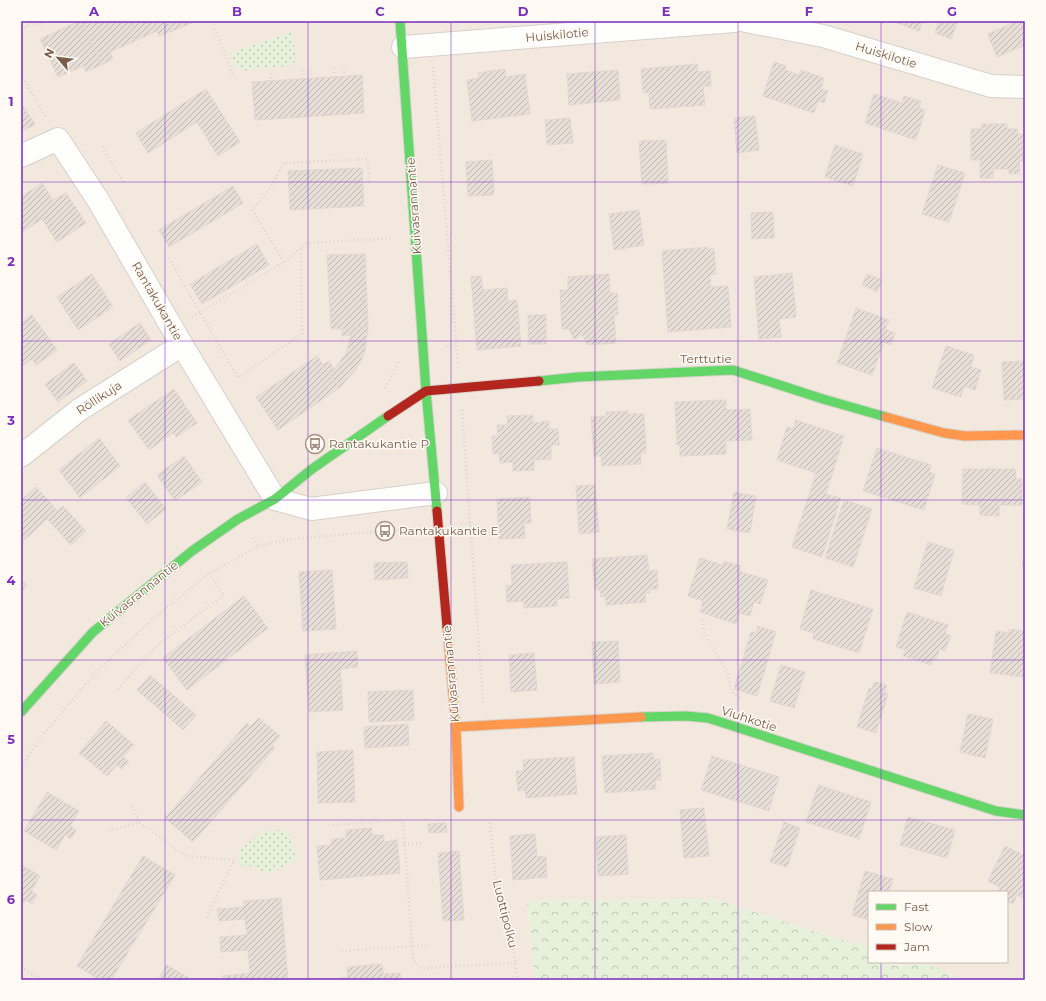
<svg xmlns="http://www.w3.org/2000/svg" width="1046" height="1001" viewBox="0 0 1046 1001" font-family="Montserrat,sans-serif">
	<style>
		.residential { fill: #f2e8de }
		.forest { fill: url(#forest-crowns) }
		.park { fill: url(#park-dots) }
		.building { fill: url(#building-hatch); stroke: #e2d8d2 }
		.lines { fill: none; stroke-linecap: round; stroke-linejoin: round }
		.street-casing { stroke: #d7d1cb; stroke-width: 24 }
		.fast-casing { stroke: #d9d2cb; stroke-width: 11 }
		.slow-casing { stroke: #d9d2cb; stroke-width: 11 }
		.jam-casing { stroke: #d9d2cb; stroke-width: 11 }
		.path { stroke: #dcd5d0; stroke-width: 2.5; stroke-dasharray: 1 3; stroke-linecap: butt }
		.street { stroke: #fefefd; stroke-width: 22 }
		.fast { stroke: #63d668; stroke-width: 9 }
		.slow { stroke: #ff974d; stroke-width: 9 }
		.jam { stroke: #b3261e; stroke-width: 9 }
		.grid { fill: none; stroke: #7b2cbf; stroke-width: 1; stroke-opacity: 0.55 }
		.labels { text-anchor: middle; stroke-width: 3; stroke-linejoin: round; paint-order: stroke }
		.street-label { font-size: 12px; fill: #7a5c4d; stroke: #fffaf3 }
		.poi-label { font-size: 12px; fill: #7a5c4d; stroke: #fffaf3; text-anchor: start }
		.neatline { fill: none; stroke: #7b2cbf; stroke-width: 1.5 }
		.grid-label { font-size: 13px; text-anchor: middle; font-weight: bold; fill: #7b2cbf }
	</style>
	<defs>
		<pattern id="forest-crowns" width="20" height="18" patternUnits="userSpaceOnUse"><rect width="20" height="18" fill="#e7f0db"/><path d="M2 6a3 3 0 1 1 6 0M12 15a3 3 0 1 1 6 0" fill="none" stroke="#c0c6b4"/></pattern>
		<pattern id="park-dots" width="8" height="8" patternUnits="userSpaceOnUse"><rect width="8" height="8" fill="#e7f0db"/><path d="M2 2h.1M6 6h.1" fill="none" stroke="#c0c6b4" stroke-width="1.8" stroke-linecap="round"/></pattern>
		<pattern id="building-hatch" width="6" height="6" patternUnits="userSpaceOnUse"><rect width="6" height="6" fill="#e6ded7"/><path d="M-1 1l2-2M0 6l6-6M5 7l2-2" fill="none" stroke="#bfb7b1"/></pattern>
	</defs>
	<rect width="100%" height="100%" fill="#f9f5f0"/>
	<path class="residential" d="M 21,21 L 1025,21 L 1025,980 L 961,980 L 942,971 L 921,964 L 908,966 L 892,964 L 890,962 L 1007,962 L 1007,892 L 869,892 L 869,948 L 713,899 L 527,901 L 535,980 L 21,980 Z"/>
	<path class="forest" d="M 713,899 L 869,948 L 869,962 L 890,962 C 898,970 911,964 920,964 C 934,964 949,974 961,980 L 535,980 L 527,901 Z"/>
	<path class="park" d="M 292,32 L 296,57 L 293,65 L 241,71 L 237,68 L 230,53 Z
		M 279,830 L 291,835 L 296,860 L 270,874 L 250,866 L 239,866 L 239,851 L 263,831 Z"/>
	<path class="building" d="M 79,21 L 82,21 L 101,65 L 86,72 L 83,66 L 58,77 L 40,39 Z
		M 82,21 L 127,21 L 135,41 L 110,52 L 113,59 L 101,65 Z
		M 127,21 L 167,21 L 172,31 L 159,36 L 157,31 L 135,41 Z
		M 167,21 L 191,21 L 192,23 L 172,31 Z
		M 892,21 L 923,21 L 919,31 Z
		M 939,21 L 958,21 L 951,39 L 935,33 Z
		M 1018,21 L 1021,21 L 1025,31 L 1025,45 L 997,57 L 988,34 Z
		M 774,62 L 786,66 L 785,70 L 799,75 L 801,70 L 824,78 L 821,89 L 828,91 L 824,103 L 818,101 L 814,113 L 763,96 Z
		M 697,64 L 698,72 L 710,71 L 711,86 L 703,86 L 705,105 L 650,109 L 649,92 L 643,93 L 641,69 Z
		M 505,69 L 506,77 L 525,74 L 530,114 L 472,121 L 467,80 L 479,78 L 478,73 Z
		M 618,70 L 620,100 L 569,105 L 567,74 Z
		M 362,75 L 364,113 L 255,120 L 252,82 Z
		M 206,89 L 240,142 L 218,156 L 197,122 L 148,153 L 136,133 Z
		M 874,94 L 902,103 L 904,96 L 921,101 L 919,108 L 925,110 L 916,140 L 865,123 Z
		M 21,103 L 35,124 L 21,132 Z
		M 755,116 L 759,150 L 737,153 L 734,118 Z
		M 570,118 L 573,143 L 547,145 L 545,120 Z
		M 982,124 L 1007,124 L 1007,129 L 1017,129 L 1018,134 L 1023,134 L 1023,161 L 1019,161 L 1020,174 L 1009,174 L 1009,169 L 993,169 L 993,178 L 980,178 L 980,160 L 971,160 L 971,129 L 982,129 Z
		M 666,140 L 668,183 L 642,184 L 639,141 Z
		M 835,145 L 863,154 L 853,186 L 825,177 Z
		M 492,160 L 494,195 L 468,196 L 466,162 Z
		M 938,165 L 965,173 L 949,222 L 922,214 Z
		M 362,168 L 364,206 L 290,210 L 288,171 Z
		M 42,183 L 53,200 L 66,193 L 86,223 L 57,242 L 42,219 L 21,233 L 21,197 Z
		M 233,186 L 243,203 L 169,247 L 159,230 Z
		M 639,210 L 644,245 L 614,250 L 609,214 Z
		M 773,212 L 774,238 L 752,239 L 751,213 Z
		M 257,244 L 269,265 L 202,304 L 190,284 Z
		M 708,247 L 708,249 L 714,249 L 716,274 L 710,275 L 711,287 L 728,286 L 731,327 L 668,332 L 662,251 Z
		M 365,254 L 368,327 L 331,329 L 327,255 Z
		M 792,273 L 796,317 L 779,319 L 781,337 L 759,339 L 754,277 Z
		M 92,274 L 113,307 L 78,330 L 57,297 Z
		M 609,274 L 610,293 L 617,293 L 618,314 L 614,315 L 616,343 L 587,345 L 583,335 L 574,339 L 569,329 L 562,329 L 560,290 L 568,290 L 568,277 Z
		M 867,274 L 882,280 L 877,292 L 862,285 Z
		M 481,276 L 483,290 L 507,288 L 508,301 L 517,300 L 521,346 L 477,350 L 471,277 Z
		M 856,308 L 889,320 L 885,329 L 895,333 L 891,345 L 884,342 L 872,375 L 837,363 Z
		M 32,315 L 57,350 L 36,365 L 32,359 L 21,367 L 21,323 Z
		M 528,315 L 546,315 L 546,344 L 529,344 Z
		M 140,323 L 151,340 L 120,361 L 109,344 Z
		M 368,327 L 365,350 L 361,361 L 355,371 L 339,388 L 323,365 L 329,361 L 334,369 L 346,354 L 351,335 L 342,336 L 342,328 Z
		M 946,346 L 974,355 L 971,367 L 981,370 L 975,390 L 964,386 L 961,397 L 932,388 Z
		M 317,356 L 339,388 L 278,430 L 256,397 Z
		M 1025,361 L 1025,399 L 1004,400 L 1002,362 Z
		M 74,363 L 87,381 L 58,402 L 45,384 Z
		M 174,389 L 197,423 L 176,437 L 173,433 L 149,450 L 128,420 Z
		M 726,400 L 726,410 L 750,409 L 752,440 L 726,441 L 726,454 L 680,456 L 680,445 L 677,445 L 675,402 Z
		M 628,411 L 628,414 L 644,414 L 646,453 L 640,453 L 641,464 L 602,466 L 601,456 L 594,456 L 591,417 L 606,416 L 606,412 Z
		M 533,415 L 533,423 L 549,421 L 549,429 L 558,429 L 559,445 L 551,445 L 551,459 L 534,460 L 534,470 L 513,471 L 513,462 L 500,463 L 499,453 L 493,454 L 492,436 L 498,436 L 497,425 L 508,425 L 507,416 Z
		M 796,420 L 844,436 L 826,494 L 841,498 L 822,557 L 792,547 L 816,473 L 777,460 L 787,427 L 793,429 Z
		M 99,438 L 120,466 L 80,498 L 59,470 Z
		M 877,448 L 931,465 L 929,472 L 935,474 L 924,510 L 863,491 Z
		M 184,456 L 202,482 L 175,501 L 157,475 Z
		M 963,469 L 1015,469 L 1016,479 L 1022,479 L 1022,505 L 999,505 L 999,516 L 980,515 L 980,505 L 962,504 Z
		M 145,482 L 166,509 L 147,524 L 126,498 Z
		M 595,485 L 599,532 L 579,534 L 576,486 Z
		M 36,487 L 58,511 L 63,506 L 86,531 L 71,545 L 47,519 L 21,543 L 21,500 Z
		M 734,492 L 756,496 L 750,533 L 727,529 Z
		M 530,497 L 531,523 L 524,523 L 525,538 L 499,539 L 497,499 Z
		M 844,500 L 872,509 L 853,567 L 825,558 Z
		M 928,542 L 954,550 L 941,596 L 914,588 Z
		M 1025,552 L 1025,566 L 1022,566 Z
		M 647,555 L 649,571 L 657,570 L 658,589 L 650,589 L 650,593 L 645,593 L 646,602 L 606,605 L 605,596 L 601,597 L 600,590 L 595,590 L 592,559 Z
		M 700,558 L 722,565 L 724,561 L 741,566 L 739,571 L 768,580 L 760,604 L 754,602 L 750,616 L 740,613 L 736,624 L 700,612 L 703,601 L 688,596 Z
		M 407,562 L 408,578 L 375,580 L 374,563 Z
		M 567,562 L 569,598 L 557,599 L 557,606 L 524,608 L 524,601 L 507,602 L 506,586 L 512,585 L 511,565 Z
		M 332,570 L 336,629 L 303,631 L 299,572 Z
		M 21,580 L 27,585 L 21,592 Z
		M 811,590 L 873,609 L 859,653 L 813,639 L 814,633 L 800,629 Z
		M 244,596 L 268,628 L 187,690 L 163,658 Z
		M 907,612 L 948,625 L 945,634 L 951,636 L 945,651 L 940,649 L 936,660 L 933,659 L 931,665 L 903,656 L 906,650 L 896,647 Z
		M 758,626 L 776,632 L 757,696 L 734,689 L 751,632 L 756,633 Z
		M 1009,629 L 1025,631 L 1025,677 L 990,673 L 996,631 L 1009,633 Z
		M 618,641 L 620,682 L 594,684 L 592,642 Z
		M 357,651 L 358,667 L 340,669 L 343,710 L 309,712 L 305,655 Z
		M 534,653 L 537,690 L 511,692 L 509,655 Z
		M 781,665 L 805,672 L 794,708 L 770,701 Z
		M 150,675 L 196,715 L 183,730 L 137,690 Z
		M 874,682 L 887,685 L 885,693 L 888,694 L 876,733 L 857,727 L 869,688 L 872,689 Z
		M 413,690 L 414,720 L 369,722 L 368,692 Z
		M 968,714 L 993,719 L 985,758 L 960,752 Z
		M 259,718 L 280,736 L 272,745 L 275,748 L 193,842 L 165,818 L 247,723 L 250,727 Z
		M 106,721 L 134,745 L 123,757 L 129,762 L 122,769 L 117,765 L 107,776 L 79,753 Z
		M 408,724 L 409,745 L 365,748 L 364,727 Z
		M 353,750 L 355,802 L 318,803 L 317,752 Z
		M 653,753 L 654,760 L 660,759 L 661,780 L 655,780 L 656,789 L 605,793 L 602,756 Z
		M 712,756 L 779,777 L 769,811 L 701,790 Z
		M 574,757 L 577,794 L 526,798 L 525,790 L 518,791 L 516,771 L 524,771 L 523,760 Z
		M 818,785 L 871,802 L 859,839 L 806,822 Z
		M 47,792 L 79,811 L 70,826 L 76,830 L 71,839 L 65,835 L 56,850 L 24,831 Z
		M 704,808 L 709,856 L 684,858 L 680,810 Z
		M 908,817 L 955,830 L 947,858 L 900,845 Z
		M 784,822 L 800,828 L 787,867 L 770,862 Z
		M 446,823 L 447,832 L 429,833 L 428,824 Z
		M 372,828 L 372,835 L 384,835 L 384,842 L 397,840 L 397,838 L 400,873 L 320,880 L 317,846 L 331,845 L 331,839 L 346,838 L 346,830 Z
		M 535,834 L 537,857 L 546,856 L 547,877 L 513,880 L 510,836 Z
		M 626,835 L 628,874 L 598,876 L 596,837 Z
		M 1005,846 L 1025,856 L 1025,899 L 1017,895 L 1013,904 L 1007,901 L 1007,892 L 998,892 L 1000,887 L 988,881 Z
		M 459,851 L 464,920 L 443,921 L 438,853 Z
		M 143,856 L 175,875 L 111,980 L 100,980 L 77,966 Z
		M 21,864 L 40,876 L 31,891 L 37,895 L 32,904 L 26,900 L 21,908 Z
		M 865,871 L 893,879 L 889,892 L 869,892 L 869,920 L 852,915 Z
		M 281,898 L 288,980 L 224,980 L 223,976 L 250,973 L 248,950 L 221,952 L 220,937 L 247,935 L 245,919 L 219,921 L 217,909 L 244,907 L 244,901 Z
		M 382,964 L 383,974 L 400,973 L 401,980 L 329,980 L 348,977 L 347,967 Z
		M 167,965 L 192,980 L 158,980 Z"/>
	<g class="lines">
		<defs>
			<path id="street" d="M 746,21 L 823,36 L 991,86 L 1025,87
				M 403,47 L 734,21
				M 21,156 L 58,139 L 98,200 L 182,345 L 275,499 L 311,509 L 436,493
				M 21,456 L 79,410 L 182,345"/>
			<path id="fast" d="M 400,21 L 426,391 L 437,511
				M 539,381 L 578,377 L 733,370 L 823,399 L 886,417
				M 21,712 L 93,632 L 192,551 L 238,519 L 275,499 L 312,469 L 388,416
				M 641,717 L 686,716 L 708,718 L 996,811 L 1025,815"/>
			<path id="slow" d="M 886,417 L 944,433 L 965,436 L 1025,435
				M 447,627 L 456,727 L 459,807
				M 456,727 L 641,717"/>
			<path id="jam" d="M 388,416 L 426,391 L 539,381
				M 437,511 L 447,627"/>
		</defs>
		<use href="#street" class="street-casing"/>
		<use href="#fast" class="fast-casing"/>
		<use href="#slow" class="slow-casing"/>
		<use href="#jam" class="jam-casing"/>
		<path class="path" d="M 212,21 L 233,75
			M 21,29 L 33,23 L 41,24
			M 433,67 L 458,365
			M 334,68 L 334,77
			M 344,68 L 345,76
			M 303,70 L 303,79
			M 310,70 L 311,78
			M 271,73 L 271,81
			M 21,74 L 46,118
			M 102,147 L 124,183
			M 169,258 L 238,378 L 302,334 L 301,248
			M 284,262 L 252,210 L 270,188 L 284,163 L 368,159 L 369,182
			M 192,317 L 284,262 L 307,243 L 393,238
			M 446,346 L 456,345
			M 385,388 L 399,361
			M 462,410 L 483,702
			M 461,524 L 471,524
			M 252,538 L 259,546
			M 703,620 L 704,633 L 728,673 L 731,691 L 742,699
			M 118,689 L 142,661 L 160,643 L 224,595 L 208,574
			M 21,766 L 42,736 L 97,671 L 154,618 L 208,574 L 259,546 L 293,539 L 416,528
			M 132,806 L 139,822
			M 490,823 L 495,875 L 498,894 L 511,935 L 518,980
			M 333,825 L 403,820 L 413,959 L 418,966 L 423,968 L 516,963
			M 109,831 L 139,822 L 186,856 L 234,860 L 206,919
			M 404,844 L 422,843
			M 342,951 L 430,945
			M 21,967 L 42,980"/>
		<use href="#street" class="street"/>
		<use href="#fast" class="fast"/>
		<use href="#slow" class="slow"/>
		<use href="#jam" class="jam"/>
	</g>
	<path class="grid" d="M 165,21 L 165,980M 308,21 L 308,980M 451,21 L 451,980M 595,21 L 595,980M 738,21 L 738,980M 881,21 L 881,892M 21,182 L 1025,182M 21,341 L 1025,341M 21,500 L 1025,500M 21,660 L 1025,660M 21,820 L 1025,820M 881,962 L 881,980"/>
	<defs>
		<symbol id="bus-ring" viewBox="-11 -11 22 22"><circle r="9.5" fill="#fffaf3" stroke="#a69286" stroke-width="1.5"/><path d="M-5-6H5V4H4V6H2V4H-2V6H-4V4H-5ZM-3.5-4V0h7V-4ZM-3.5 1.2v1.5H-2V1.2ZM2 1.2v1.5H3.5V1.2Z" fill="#a69286"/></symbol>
	</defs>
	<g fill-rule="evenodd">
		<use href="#bus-ring" x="304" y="433" width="22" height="22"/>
		<use href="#bus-ring" x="374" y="520" width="22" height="22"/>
	</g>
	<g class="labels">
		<g class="street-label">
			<text transform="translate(557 35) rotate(-5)" y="4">Huiskilotie</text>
			<text transform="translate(886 55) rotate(17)" y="4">Huiskilotie</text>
			<text transform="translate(414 206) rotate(-94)" y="4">Kuivasrannantie</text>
			<text transform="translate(157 301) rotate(60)" y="4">Rantakukantie</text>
			<text x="706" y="363">Terttutie</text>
			<text transform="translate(99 398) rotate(-33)" y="4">Röllikuja</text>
			<text transform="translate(139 594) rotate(-39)" y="4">Kuivasrannantie</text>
			<text transform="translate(451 674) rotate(-95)" y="4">Kuivasrannantie</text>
			<text transform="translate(749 719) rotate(18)" y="4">Viuhkotie</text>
			<text transform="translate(505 914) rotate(76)" y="4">Luottipolku</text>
		</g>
		<g class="poi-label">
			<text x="329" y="448">Rantakukantie P</text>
			<text x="399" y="535">Rantakukantie E</text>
		</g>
	</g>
	<rect width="1046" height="1001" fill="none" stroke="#fffaf3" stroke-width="44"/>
	<rect x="868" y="891" width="140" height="72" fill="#fffaf3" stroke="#cabbb1"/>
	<rect x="876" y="904" width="20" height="6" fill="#63d668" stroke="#cabbb1"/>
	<text x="904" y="911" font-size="12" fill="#7a5c4d">Fast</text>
	<rect x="876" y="924" width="20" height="6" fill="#ff974d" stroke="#cabbb1"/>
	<text x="904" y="931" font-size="12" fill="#7a5c4d">Slow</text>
	<rect x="876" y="944" width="20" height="6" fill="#b3261e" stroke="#cabbb1"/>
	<text x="904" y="951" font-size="12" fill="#7a5c4d">Jam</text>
	<g transform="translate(58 58) rotate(298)" stroke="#fffaf3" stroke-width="3" paint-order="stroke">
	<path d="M0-3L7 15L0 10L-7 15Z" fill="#7a5c4d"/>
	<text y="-6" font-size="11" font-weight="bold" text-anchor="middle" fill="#7a5c4d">N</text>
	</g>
	<rect x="22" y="22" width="1002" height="957" class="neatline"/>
	<g class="grid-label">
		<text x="94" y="16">A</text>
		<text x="237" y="16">B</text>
		<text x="380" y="16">C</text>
		<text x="523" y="16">D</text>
		<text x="666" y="16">E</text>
		<text x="809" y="16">F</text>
		<text x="952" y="16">G</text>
		<text x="11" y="106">1</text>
		<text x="11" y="266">2</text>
		<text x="11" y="425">3</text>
		<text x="11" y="585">4</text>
		<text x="11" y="744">5</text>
		<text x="11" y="904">6</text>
	</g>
</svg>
